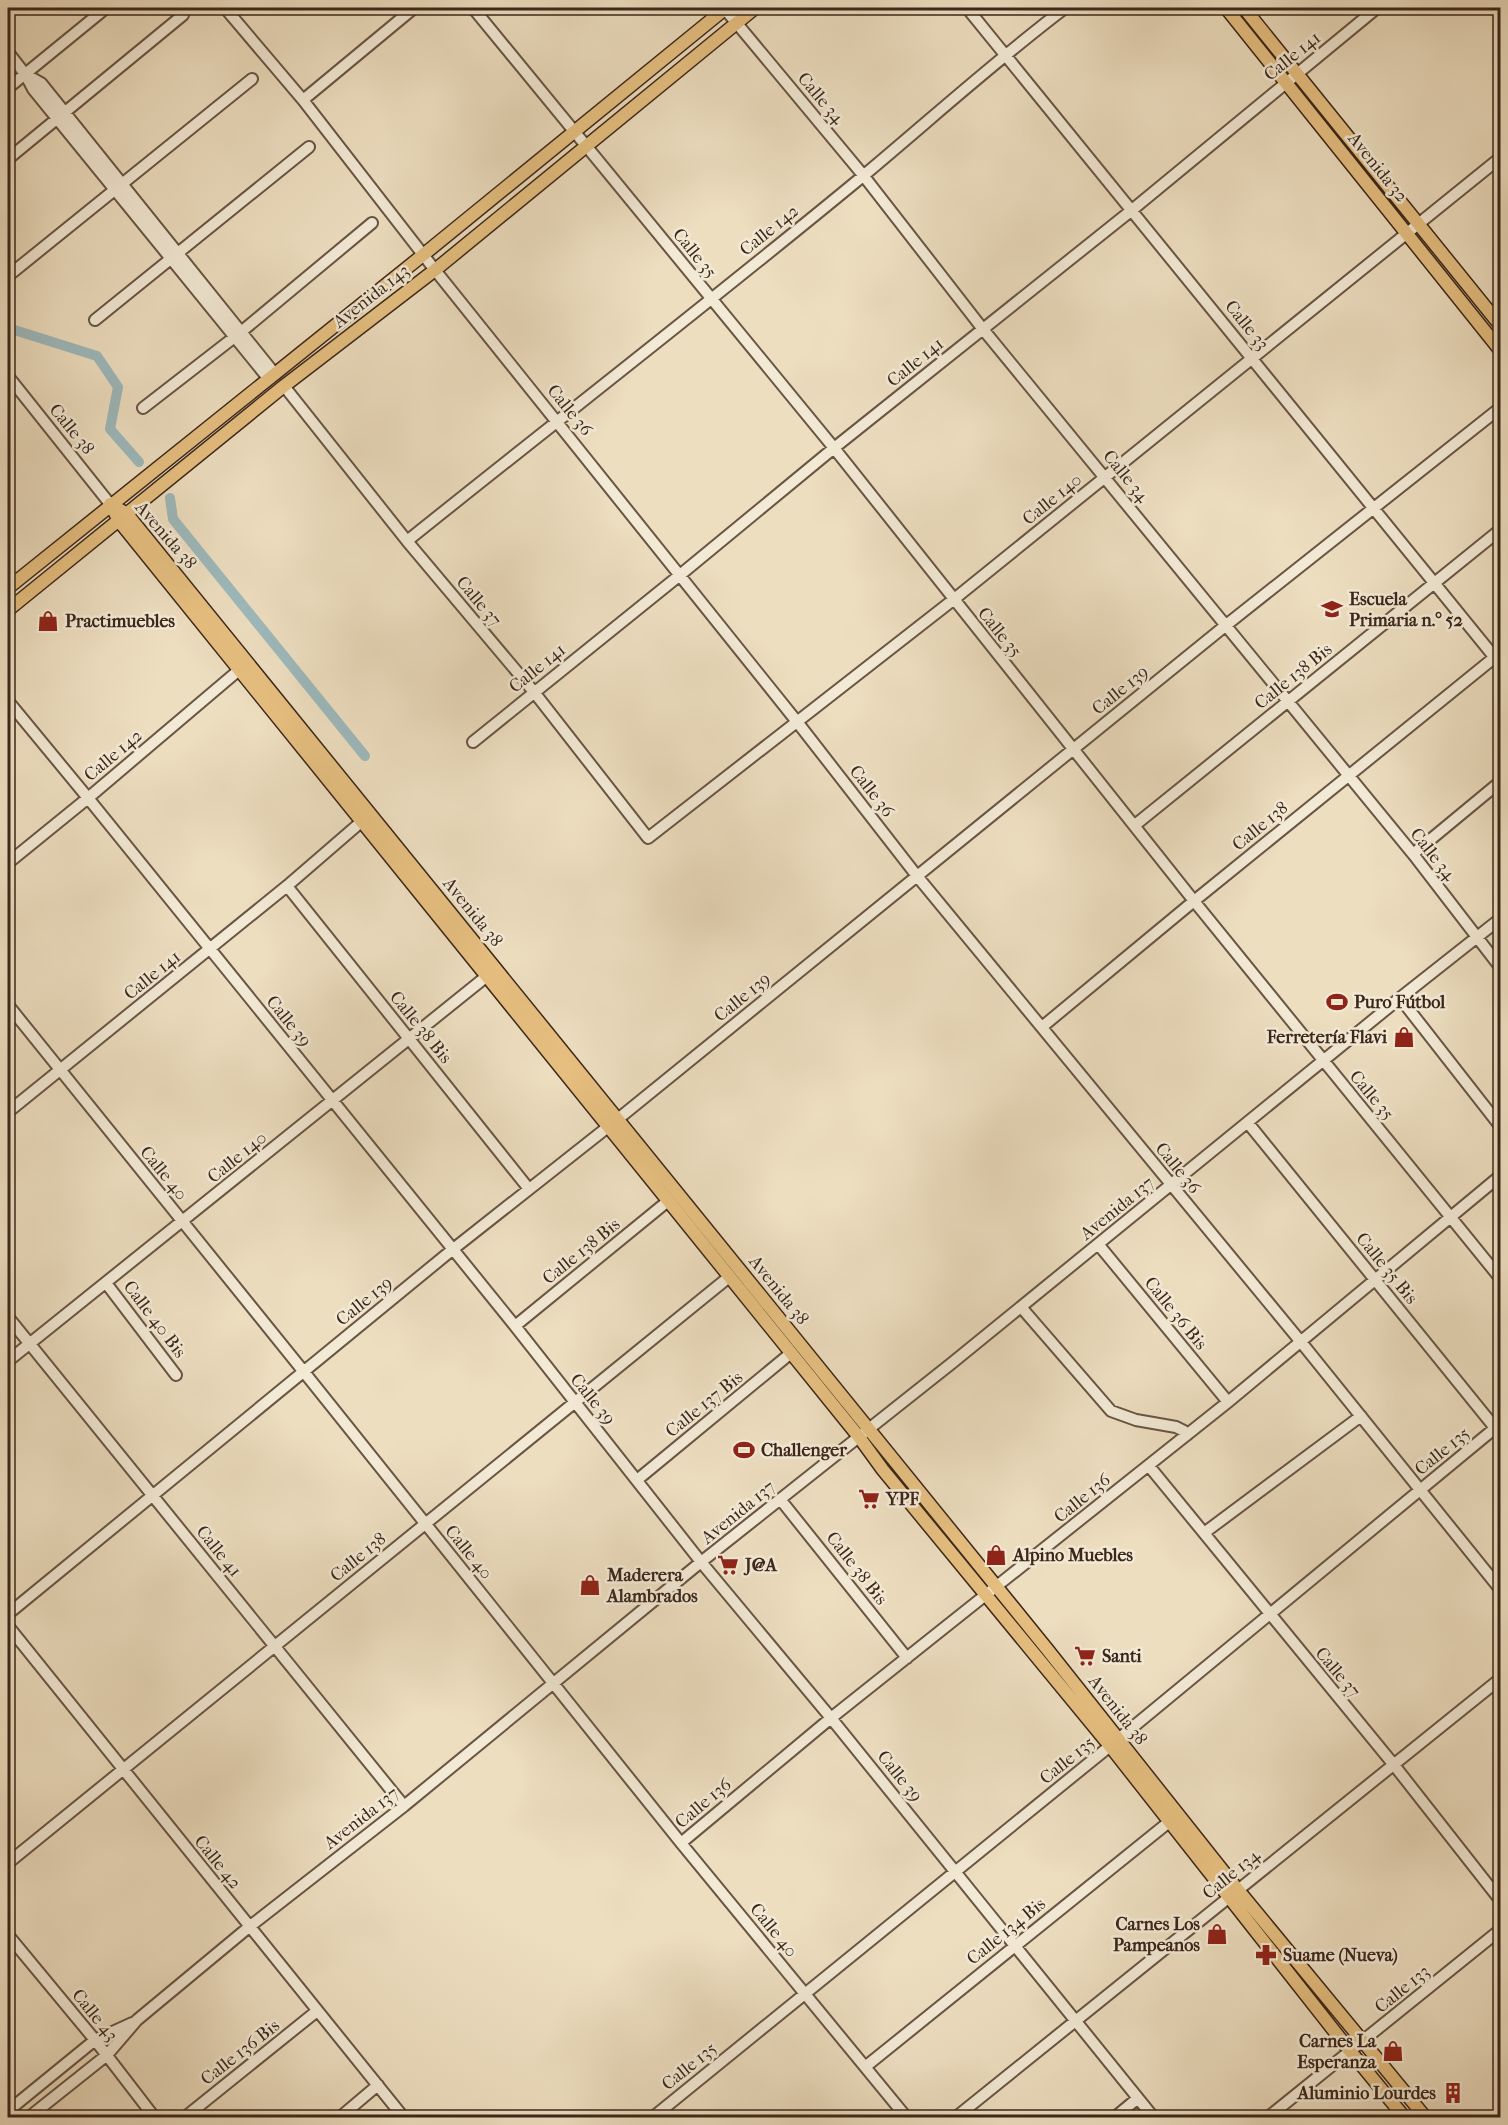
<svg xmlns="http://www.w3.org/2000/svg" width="1508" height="2125" viewBox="0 0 1508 2125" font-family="'IM FELL French Canon',serif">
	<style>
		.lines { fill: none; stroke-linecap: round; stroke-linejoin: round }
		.canal { stroke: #9db9bc; stroke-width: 10 }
		.minor-casing { stroke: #685544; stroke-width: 14 }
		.major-casing { stroke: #3b271b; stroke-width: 15 }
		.minor { stroke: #f3ead6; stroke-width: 10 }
		.major { stroke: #e6bf80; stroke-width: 12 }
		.labels { text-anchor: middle; stroke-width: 5; stroke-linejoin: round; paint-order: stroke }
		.street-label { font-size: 18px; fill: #3b271b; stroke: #f3ead6 }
		.poi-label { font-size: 18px; font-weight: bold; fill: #3b271b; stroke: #f3ead6; text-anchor: start }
	</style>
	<rect width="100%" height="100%" fill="#eddec0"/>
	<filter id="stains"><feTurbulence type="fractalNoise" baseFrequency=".00333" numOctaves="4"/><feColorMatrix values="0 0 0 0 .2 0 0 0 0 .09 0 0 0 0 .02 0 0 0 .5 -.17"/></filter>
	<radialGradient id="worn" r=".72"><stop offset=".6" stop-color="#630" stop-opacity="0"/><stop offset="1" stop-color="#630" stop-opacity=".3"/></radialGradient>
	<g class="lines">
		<path class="canal" d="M 8,328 L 97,356 L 118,387 L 110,429 L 139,462
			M 170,498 L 173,519 L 365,756"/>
		<defs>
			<path id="minor" d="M 225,8 L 303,100 L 435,270 L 798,723 L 917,876 L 1301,1342 L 1500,1589
				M 473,8 L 834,448 L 1194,901 L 1500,1278
				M 724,8 L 863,175 L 982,328 L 1413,854 L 1500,967
				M 967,8 L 1500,664
				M 1496,8 L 1500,13
				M 8,52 L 25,74 L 33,89 L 268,378
				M 25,74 L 41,83 L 274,373
				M 8,88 L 106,8
				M 303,100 L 414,8
				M 8,159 L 183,15
				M 8,276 L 252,79
				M 95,320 L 309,147
				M 8,376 L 110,504
				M 284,386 L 407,541 L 534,692 L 648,838 L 953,600 L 1500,158
				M 143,408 L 241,332 L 372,223
				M 407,541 C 559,419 713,300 863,176 C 930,120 995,61 1065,8
				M 8,701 L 88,798 L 515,1326 L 701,1562 L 831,1718 L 1154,2118
				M 473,742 L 680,575 L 834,448 L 1132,210 L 1377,8
				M 1135,825 L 1500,530
				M 1413,854 L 1500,782
				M 8,863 L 88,798 L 239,670
				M 287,886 L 529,1189
				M 1400,998 L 1500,1126
				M 8,1005 L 304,1372 L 681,1843 L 907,2118
				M 1042,1027 L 1194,901 L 1500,653
				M 8,1112 L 287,886 L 368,816
				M 1248,1123 L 1500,1434
				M 1098,1244 L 1228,1402
				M 106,1283 L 176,1375
				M 1021,1307 L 1111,1411 L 1136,1420 L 1176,1427 L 1184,1431 L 1187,1435
				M 8,1317 L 404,1806
				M 515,1326 L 668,1201
				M 8,1361 L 487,976
				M 1149,1466 L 1394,1765 L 1500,1900
				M 637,1480 L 791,1353
				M 780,1499 L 907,1658
				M 1204,1533 L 1361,1416
				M 8,1614 L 452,1250 L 618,1119 L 1225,626 L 1500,408
				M 8,1626 L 404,2118
				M 681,1843 L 831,1718 L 1228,1402 L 1500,1176
				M 8,1863 L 729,1277
				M 8,1935 L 95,2040 L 155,2118
				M 865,2067 L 1169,1822
				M 8,2111 L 95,2040 L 132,2023
				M 28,2118 L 107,2055 L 137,2020 L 249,1927 L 404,1806 L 701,1562 L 952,1363 L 1400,998 L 1500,919
				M 184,2118 L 317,2011
				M 339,2118 L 378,2085
				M 652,2118 L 1110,1746 L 1500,1424
				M 955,2118 L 1500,1679
				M 1114,2118 L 1138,2098
				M 1267,2118 L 1500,1930"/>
			<path id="major" d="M 1226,8 L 1500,350
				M 1244,8 L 1500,325
				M 110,504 L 127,514 L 1047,1649 L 1238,1890 L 1426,2118
				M 111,505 L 119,521 L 859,1437 L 883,1470 L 1110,1746 L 1350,2051 L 1405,2118
				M 8,588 L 423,255 L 726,8
				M 8,610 L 284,386 L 435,270 L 755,8"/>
		</defs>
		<use href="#minor" class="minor-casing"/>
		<use href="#major" class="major-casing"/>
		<use href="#minor" class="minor"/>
		<use href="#major" class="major"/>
	</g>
	<defs>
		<symbol id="school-bare" viewBox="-9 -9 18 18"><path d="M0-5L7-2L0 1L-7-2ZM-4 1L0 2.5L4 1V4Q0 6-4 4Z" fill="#8f2418" stroke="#f3ead6" stroke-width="2.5" paint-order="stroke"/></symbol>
		<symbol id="shop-bare" viewBox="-9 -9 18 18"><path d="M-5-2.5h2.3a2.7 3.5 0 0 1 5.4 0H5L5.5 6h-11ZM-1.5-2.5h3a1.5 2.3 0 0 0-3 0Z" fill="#8f2418" stroke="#f3ead6" stroke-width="2.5" paint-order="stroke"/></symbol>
		<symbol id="stadium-bare" viewBox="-9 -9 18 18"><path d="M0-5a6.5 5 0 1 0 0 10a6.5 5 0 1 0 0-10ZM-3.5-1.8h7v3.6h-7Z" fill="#8f2418" stroke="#f3ead6" stroke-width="2.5" paint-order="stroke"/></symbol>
		<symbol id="supermarket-bare" viewBox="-9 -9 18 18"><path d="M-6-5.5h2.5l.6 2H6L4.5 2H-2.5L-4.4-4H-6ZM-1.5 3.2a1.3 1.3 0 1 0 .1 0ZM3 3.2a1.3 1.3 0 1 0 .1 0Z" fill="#8f2418" stroke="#f3ead6" stroke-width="2.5" paint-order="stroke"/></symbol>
		<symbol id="pharmacy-bare" viewBox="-9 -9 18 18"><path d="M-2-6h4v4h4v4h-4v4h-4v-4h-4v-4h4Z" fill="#8f2418" stroke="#f3ead6" stroke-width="2.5" paint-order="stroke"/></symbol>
		<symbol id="building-bare" viewBox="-9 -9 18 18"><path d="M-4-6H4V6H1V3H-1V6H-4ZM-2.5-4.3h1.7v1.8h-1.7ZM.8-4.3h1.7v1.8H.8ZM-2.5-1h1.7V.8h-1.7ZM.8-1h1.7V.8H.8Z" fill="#8f2418" stroke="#f3ead6" stroke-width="2.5" paint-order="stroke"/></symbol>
	</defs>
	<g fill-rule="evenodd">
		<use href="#school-bare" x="1317" y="594" width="30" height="30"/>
		<use href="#shop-bare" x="33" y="606" width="30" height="30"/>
		<use href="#stadium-bare" x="1322" y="987" width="30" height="30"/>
		<use href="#shop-bare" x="1389" y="1022" width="30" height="30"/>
		<use href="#stadium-bare" x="729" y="1435" width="30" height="30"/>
		<use href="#supermarket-bare" x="854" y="1484" width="30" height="30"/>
		<use href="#shop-bare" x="981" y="1540" width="30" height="30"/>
		<use href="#supermarket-bare" x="713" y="1550" width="30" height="30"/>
		<use href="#shop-bare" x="575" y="1570" width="30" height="30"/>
		<use href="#supermarket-bare" x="1070" y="1641" width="30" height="30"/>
		<use href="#shop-bare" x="1202" y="1919" width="30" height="30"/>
		<use href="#pharmacy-bare" x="1251" y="1940" width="30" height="30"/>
		<use href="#shop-bare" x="1378" y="2036" width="30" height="30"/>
		<use href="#building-bare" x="1438" y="2078" width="30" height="30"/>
	</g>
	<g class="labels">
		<g class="street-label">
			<text transform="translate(1292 56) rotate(-39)" y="6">Calle 141</text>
			<text transform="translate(821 98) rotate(50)" y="6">Calle 34</text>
			<text transform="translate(1378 167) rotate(51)" y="6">Avenida 32</text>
			<text transform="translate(769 230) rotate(-39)" y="6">Calle 142</text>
			<text transform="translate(695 253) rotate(51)" y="6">Calle 35</text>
			<text transform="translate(371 296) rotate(-38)" y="6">Avenida 143</text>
			<text transform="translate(1247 325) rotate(51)" y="6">Calle 33</text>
			<text transform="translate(915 362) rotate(-39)" y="6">Calle 141</text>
			<text transform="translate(570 410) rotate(51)" y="6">Calle 36</text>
			<text transform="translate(72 429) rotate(51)" y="6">Calle 38</text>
			<text transform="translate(1126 476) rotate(51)" y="6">Calle 34</text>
			<text transform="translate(1052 499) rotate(-39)" y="6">Calle 140</text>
			<text transform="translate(166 535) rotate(49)" y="6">Avenida 38</text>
			<text transform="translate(479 601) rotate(50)" y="6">Calle 37</text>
			<text transform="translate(1000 632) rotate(51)" y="6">Calle 35</text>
			<text transform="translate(537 668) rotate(-39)" y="6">Calle 141</text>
			<text transform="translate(1293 676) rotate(-39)" y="6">Calle 138 Bis</text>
			<text transform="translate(1120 690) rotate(-39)" y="6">Calle 139</text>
			<text transform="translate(113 755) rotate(-40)" y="6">Calle 142</text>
			<text transform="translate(872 791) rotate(52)" y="6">Calle 36</text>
			<text transform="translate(1260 826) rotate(-39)" y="6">Calle 138</text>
			<text transform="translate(1433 854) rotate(52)" y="6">Calle 34</text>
			<text transform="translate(473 912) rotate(51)" y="6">Avenida 38</text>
			<text transform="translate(152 975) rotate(-39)" y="6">Calle 141</text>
			<text transform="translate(742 997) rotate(-39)" y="6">Calle 139</text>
			<text transform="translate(289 1021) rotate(51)" y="6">Calle 39</text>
			<text transform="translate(421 1027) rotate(51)" y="6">Calle 38 Bis</text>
			<text transform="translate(1372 1095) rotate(50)" y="6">Calle 35</text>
			<text transform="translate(237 1157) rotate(-39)" y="6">Calle 140</text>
			<text transform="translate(1178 1168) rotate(51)" y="6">Calle 36</text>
			<text transform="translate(164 1173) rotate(51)" y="6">Calle 40</text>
			<text transform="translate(1117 1208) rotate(-39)" y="6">Avenida 137</text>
			<text transform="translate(581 1251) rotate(-39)" y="6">Calle 138 Bis</text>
			<text transform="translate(1387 1268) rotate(51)" y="6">Calle 35 Bis</text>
			<text transform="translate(779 1290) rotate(51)" y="6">Avenida 38</text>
			<text transform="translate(364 1301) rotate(-39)" y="6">Calle 139</text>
			<text transform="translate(1176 1313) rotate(51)" y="6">Calle 36 Bis</text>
			<text transform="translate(155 1319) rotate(53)" y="6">Calle 40 Bis</text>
			<text transform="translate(593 1399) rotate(51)" y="6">Calle 39</text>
			<text transform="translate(704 1404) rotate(-39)" y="6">Calle 137 Bis</text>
			<text transform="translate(1442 1451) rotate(-39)" y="6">Calle 135</text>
			<text transform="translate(1082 1498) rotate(-39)" y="6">Calle 136</text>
			<text transform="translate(738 1512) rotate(-39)" y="6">Avenida 137</text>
			<text transform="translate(219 1551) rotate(51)" y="6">Calle 41</text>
			<text transform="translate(469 1552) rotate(51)" y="6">Calle 40</text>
			<text transform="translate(358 1557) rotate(-39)" y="6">Calle 138</text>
			<text transform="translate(857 1568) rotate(52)" y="6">Calle 38 Bis</text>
			<text transform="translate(1338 1672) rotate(50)" y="6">Calle 37</text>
			<text transform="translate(1118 1710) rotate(52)" y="6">Avenida 38</text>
			<text transform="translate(1067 1760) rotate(-39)" y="6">Calle 135</text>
			<text transform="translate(900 1776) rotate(51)" y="6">Calle 39</text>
			<text transform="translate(703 1803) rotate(-40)" y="6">Calle 136</text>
			<text transform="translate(361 1818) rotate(-38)" y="6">Avenida 137</text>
			<text transform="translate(218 1862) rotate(51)" y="6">Calle 42</text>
			<text transform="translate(1231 1874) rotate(-39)" y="6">Calle 134</text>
			<text transform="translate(774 1930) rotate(51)" y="6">Calle 40</text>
			<text transform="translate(1006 1931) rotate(-39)" y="6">Calle 134 Bis</text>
			<text transform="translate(1402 1989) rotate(-39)" y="6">Calle 133</text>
			<text transform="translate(95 2015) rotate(51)" y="6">Calle 43</text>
			<text transform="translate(240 2052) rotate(-38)" y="6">Calle 136 Bis</text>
			<text transform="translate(689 2066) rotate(-39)" y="6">Calle 135</text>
		</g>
		<g class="poi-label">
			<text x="1349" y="605">Escuela<tspan x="1349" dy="21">Primaria n.° 52</tspan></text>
			<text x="65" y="627">Practimuebles</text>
			<text x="1354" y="1008">Puro Fútbol</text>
			<text x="1387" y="1043" text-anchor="end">Ferretería Flavi</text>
			<text x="761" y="1456">Challenger</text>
			<text x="886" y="1505">YPF</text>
			<text x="1013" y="1561">Alpino Muebles</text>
			<text x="745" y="1571">J@A</text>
			<text x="607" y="1581">Maderera<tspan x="607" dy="21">Alambrados</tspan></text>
			<text x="1102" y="1662">Santi</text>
			<text x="1200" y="1930" text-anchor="end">Carnes Los<tspan x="1200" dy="21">Pampeanos</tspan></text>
			<text x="1283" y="1961">Suame (Nueva)</text>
			<text x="1376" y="2047" text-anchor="end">Carnes La<tspan x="1376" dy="21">Esperanza</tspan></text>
			<text x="1436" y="2099" text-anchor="end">Aluminio Lourdes</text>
		</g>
	</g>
	<rect width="1508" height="2125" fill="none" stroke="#eddec0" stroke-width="30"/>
	<rect x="9" y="9" width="1490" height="2107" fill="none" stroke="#3b271b" stroke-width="3"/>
	<rect x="15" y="15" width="1478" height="2095" fill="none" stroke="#3b271b" stroke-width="1.5"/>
	<rect width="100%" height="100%" filter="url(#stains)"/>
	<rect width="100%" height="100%" fill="url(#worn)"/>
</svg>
